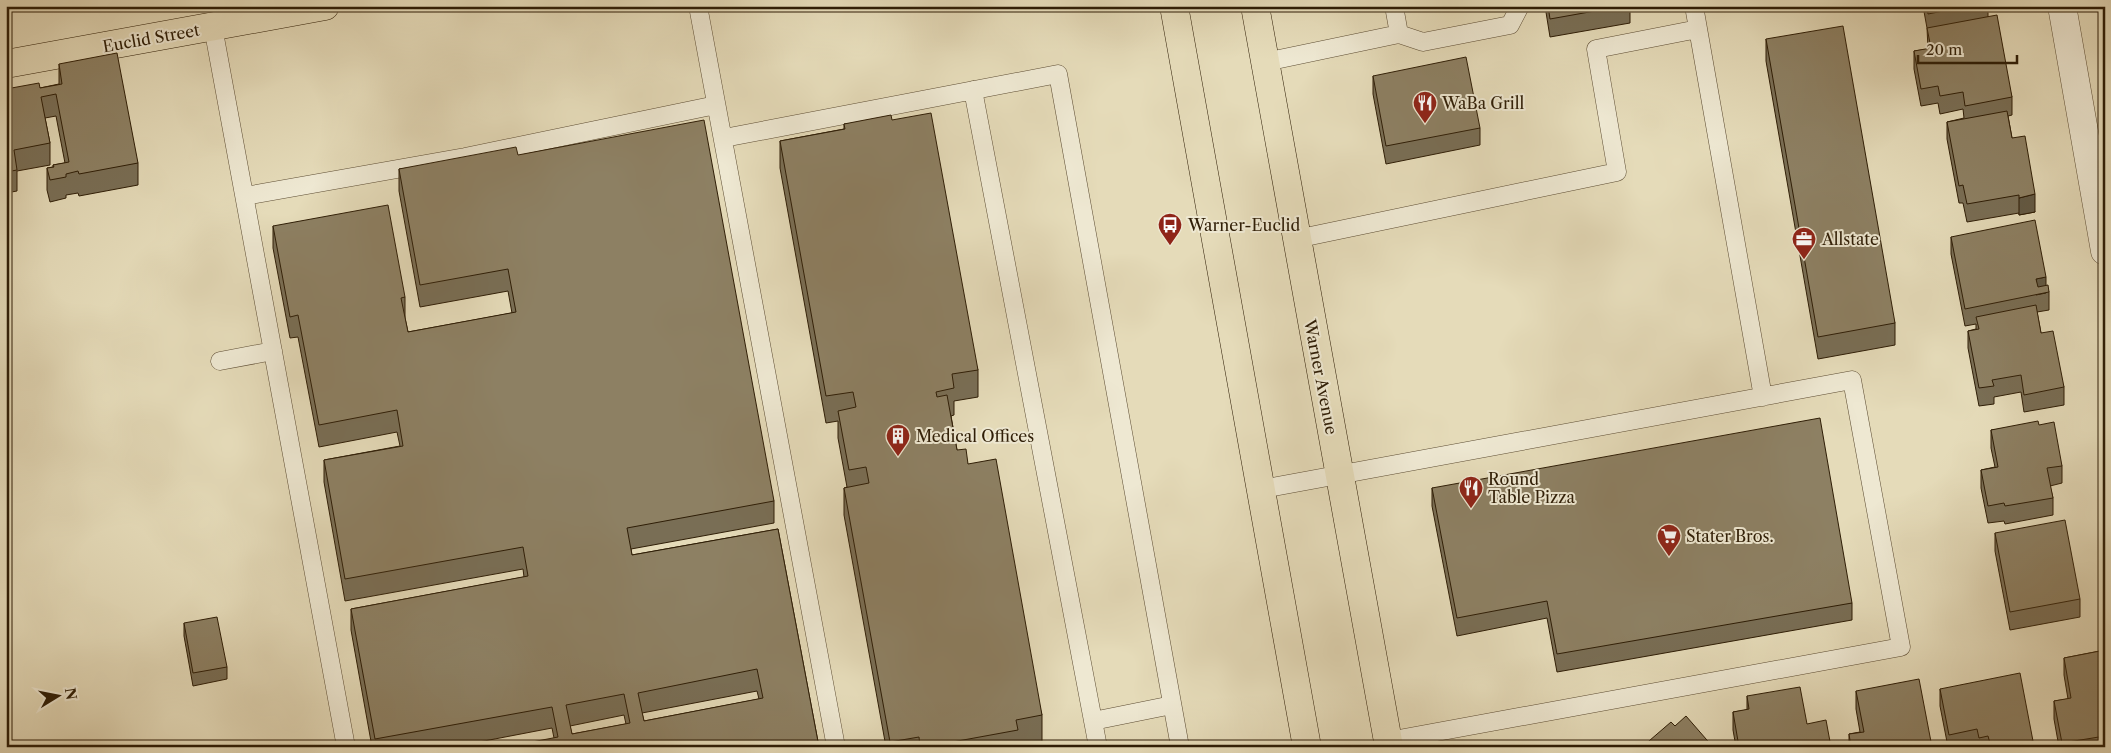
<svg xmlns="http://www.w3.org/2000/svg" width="2111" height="753" viewBox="0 0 2111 753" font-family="'Libre Caslon Text',serif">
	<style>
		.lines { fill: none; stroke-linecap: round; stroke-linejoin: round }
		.service-casing { stroke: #5c4c33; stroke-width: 19 }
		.minor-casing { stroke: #5c4c33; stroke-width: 29 }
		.primary-casing { stroke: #2e1d06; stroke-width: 29 }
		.service { stroke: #eee8d2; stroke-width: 18 }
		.minor { stroke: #eee8d2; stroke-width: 28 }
		.primary { stroke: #e5dbb9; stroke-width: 28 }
		.wall { fill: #796e55; stroke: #2e1d06; fill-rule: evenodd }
		.shaded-wall { fill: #635a45; stroke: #2e1d06 }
		.building { fill: #8d8063; stroke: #2e1d06; fill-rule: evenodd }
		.labels { text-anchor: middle; stroke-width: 4; stroke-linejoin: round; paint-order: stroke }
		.street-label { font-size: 16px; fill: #2e1d06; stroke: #eee8d2 }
		.poi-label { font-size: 16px; fill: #2e1d06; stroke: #eee8d2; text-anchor: start }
	</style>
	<rect width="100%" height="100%" fill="#e5dbb9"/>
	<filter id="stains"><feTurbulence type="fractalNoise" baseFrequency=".004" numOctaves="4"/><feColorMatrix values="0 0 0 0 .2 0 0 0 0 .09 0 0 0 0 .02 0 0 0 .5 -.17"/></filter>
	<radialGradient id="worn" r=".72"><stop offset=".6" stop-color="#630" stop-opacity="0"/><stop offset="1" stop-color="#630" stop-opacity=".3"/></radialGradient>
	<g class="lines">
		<defs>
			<path id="service" d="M 698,6 L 836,747
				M 1694,6 L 1763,397
				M 213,27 L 346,747
				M 1399,34 L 1423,42 L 1510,25 L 1520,6
				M 1265,62 L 1399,34 L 1394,6
				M 973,90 L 1098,747
				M 724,138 L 1058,74 L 1180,747
				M 245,196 L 465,157 L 716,105
				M 1296,239 L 1617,172 L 1596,49 L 1698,29
				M 220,361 L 273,351
				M 1262,489 L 1852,380 L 1901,647 L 1388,741
				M 1093,721 L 1172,705"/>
			<path id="minor" d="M 2062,6 L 2105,251"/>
			<path id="primary" d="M 1174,6 L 1307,747
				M 1255,6 L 1389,747
				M 6,64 L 325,6"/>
		</defs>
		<use href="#service" class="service-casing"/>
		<use href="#minor" class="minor-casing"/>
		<use href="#primary" class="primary-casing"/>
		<use href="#service" class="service"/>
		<use href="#minor" class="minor"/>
		<use href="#primary" class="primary"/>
	</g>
	<path class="wall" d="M 1545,6 L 1630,6 L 1630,23 L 1550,37 Z
		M 1923,6 L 1988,6 L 1988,17 L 2012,97 L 2012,115 L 2008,116 L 2012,138 L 2035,212 L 2019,215 L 2019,213 L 1967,222 L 1963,203 L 1959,203 L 1947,139 L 1947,122 L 1964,118 L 1963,109 L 1940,114 L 1938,103 L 1921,106 L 1914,69 L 1914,51 L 1928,49 L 1927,28 Z
		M 1766,39 L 1895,323 L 1895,345 L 1818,359 L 1766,61 Z
		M 59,64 L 138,163 L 138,185 L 79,196 L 78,193 L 66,195 L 66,198 L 50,202 L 47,190 L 47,168 L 53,167 L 53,165 L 65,163 L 56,116 L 45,118 L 50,143 L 50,165 L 17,171 L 17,191 L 6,193 L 6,89 L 40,88 L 59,84 Z
		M 1373,76 L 1480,128 L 1480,145 L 1386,164 L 1373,94 Z
		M 892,120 L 978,370 L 978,397 L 954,401 L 954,415 L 951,416 L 957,450 L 968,464 L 1042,715 L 1042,742 L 1018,747 L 886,747 L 844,515 L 844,488 L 847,487 L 838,438 L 838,421 L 826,423 L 780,168 L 780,141 L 844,129 L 844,124 Z
		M 518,155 L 774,501 L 774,523 L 631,549 L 632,555 L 778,529 L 819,747 L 554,738 L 552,728 L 453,747 L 372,747 L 351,630 L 351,609 L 524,577 L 523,569 L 345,601 L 324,482 L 324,460 L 400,446 L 397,432 L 319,447 L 298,337 L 290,338 L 273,248 L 273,226 L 405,297 L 405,318 L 408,332 L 512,313 L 508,291 L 420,307 L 399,191 L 399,169 ZM 757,691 L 759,699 L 644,721 L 642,713 ZM 624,715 L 626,724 L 572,734 L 570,726 Z
		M 1951,237 L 2046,285 L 2049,292 L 2049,310 L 2037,312 L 2041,333 L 2064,387 L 2064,405 L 2024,412 L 2021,392 L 1994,397 L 1994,404 L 1979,406 L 1968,348 L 1968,331 L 1976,329 L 1976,324 L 1965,326 L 1951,254 Z
		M 2039,425 L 2062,466 L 2062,483 L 2050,486 L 2053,498 L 2053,515 L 2005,524 L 2004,521 L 1988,523 L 1981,488 L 1981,470 L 1995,467 L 1991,448 L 1991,430 Z
		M 1432,488 L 1852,603 L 1852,620 L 1557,672 L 1547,618 L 1457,636 L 1432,506 Z
		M 1995,533 L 2080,599 L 2080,617 L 2010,630 L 1995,551 Z
		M 184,623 L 227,667 L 227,679 L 193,686 L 184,636 Z
		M 2105,650 L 2105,747 L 2059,747 L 2054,719 L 2054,701 L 2068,699 L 2064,675 L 2064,658 Z
		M 1940,689 L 2033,741 L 2033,747 L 1948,747 L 1940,706 Z
		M 1856,691 L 1932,747 L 1849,747 L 1849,734 L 1860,732 L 1856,709 Z
		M 1747,696 L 1807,724 L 1831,747 L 1736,747 L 1733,730 L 1733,712 L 1747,710 Z"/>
	<path class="shaded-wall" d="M 2035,194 L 2035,212 L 2019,215 L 2019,198 Z
		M 2046,277 L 2046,293 L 2036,295 L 2036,279 Z"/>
	<path class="building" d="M 1548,6 L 1623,6 L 1550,19 Z
		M 1927,6 L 1969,6 L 1928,14 Z
		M 1969,6 L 1988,6 L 1988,8 L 1970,11 Z
		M 1997,15 L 2012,97 L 1965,106 L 1963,92 L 1940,96 L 1938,86 L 1921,89 L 1914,51 L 1931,48 L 1927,28 Z
		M 1843,26 L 1895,323 L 1818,337 L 1766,39 Z
		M 117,53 L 138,163 L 79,174 L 78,171 L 66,174 L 66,177 L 50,180 L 47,168 L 54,167 L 53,165 L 69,162 L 56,94 L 41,97 L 50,143 L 14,150 L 17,170 L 6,172 L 6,89 L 39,83 L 40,88 L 62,84 L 59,64 Z
		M 1466,57 L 1480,128 L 1386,146 L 1373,76 Z
		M 2007,111 L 2012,138 L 2025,136 L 2035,194 L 2019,198 L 2019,195 L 1967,204 L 1963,185 L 1959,186 L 1947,122 Z
		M 931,113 L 978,370 L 952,374 L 954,388 L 936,392 L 937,397 L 947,395 L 957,450 L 966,449 L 968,464 L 996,459 L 1042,715 L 1016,720 L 1018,730 L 925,747 L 920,747 L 919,737 L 890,742 L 844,488 L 869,483 L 866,467 L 849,470 L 838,411 L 856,407 L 853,392 L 826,396 L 780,141 L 845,129 L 844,124 L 891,115 L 892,120 Z
		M 704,120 L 774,501 L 627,528 L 632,555 L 778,529 L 819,747 L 506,747 L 558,737 L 552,707 L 375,739 L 351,609 L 528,576 L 523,547 L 345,579 L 324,460 L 403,446 L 397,410 L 319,425 L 298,315 L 290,317 L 273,226 L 388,205 L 405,297 L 401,298 L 408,332 L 516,312 L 508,269 L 420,285 L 399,169 L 516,147 L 518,155 ZM 757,669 L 763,698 L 644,721 L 638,693 ZM 624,694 L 630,723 L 572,734 L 566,705 Z
		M 2035,220 L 2046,277 L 2036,279 L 2038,287 L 2048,285 L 2049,292 L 1965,309 L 1951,237 Z
		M 2036,305 L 2041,333 L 2053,331 L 2064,387 L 2024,395 L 2021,375 L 1992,380 L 1994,386 L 1979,388 L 1968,331 L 1979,329 L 1976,317 Z
		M 1820,418 L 1852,603 L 1557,654 L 1547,601 L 1457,618 L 1432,488 Z
		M 2038,421 L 2039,425 L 2054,422 L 2062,466 L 2047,468 L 2053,498 L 2005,506 L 2004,503 L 1988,506 L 1981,470 L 1998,467 L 1991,430 Z
		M 2065,520 L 2080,599 L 2010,612 L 1995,533 Z
		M 217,617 L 227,667 L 193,673 L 184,623 Z
		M 2105,650 L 2105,736 L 2062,743 L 2054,701 L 2071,698 L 2064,658 Z
		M 2020,673 L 2033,741 L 2000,747 L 1991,747 L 1988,736 L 1979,738 L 1977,729 L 1949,735 L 1940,689 Z
		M 1919,679 L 1932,747 L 1851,747 L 1849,734 L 1864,732 L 1856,691 Z
		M 1800,687 L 1807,724 L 1826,720 L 1831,747 L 1739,747 L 1733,712 L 1749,709 L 1747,696 Z
		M 1686,716 L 1713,747 L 1642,747 L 1671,722 L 1675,726 Z"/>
	<defs>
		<symbol id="restaurant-pin" viewBox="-11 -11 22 30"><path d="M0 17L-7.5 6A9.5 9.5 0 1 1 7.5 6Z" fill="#8f2418" stroke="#eee8d2"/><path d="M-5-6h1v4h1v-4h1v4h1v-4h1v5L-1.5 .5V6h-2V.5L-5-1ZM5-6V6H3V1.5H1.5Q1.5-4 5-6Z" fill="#fff"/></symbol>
		<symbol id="bus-pin" viewBox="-11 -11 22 30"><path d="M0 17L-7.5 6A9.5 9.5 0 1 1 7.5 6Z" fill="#8f2418" stroke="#eee8d2"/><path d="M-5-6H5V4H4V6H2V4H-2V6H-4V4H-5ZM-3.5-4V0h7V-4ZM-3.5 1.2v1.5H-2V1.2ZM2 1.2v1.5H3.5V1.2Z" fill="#fff"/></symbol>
		<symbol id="office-pin" viewBox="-11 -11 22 30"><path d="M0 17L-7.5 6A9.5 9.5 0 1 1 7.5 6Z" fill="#8f2418" stroke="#eee8d2"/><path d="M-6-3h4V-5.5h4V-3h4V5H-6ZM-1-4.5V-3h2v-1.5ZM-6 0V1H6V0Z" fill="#fff"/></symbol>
		<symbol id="building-pin" viewBox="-11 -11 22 30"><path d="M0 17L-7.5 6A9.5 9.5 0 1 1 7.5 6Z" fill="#8f2418" stroke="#eee8d2"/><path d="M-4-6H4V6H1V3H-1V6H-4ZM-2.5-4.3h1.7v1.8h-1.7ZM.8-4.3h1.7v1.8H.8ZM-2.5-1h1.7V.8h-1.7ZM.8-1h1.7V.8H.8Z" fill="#fff"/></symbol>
		<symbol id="supermarket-pin" viewBox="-11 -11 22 30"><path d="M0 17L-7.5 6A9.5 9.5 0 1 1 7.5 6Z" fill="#8f2418" stroke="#eee8d2"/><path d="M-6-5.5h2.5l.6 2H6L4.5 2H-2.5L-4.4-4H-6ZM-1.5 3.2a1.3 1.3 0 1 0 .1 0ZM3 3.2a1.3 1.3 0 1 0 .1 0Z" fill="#fff"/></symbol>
	</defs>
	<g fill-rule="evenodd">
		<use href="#restaurant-pin" x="1411" y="89" width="28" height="38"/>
		<use href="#bus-pin" x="1156" y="211" width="28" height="38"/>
		<use href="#office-pin" x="1790" y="225" width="28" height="38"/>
		<use href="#building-pin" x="884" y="422" width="28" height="38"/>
		<use href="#restaurant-pin" x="1457" y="474" width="28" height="38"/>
		<use href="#supermarket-pin" x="1655" y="522" width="28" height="38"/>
	</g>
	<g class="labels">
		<g class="street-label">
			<text transform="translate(151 38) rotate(-10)" y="6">Euclid Street</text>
			<text transform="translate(1321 377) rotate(79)" y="6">Warner Avenue</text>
		</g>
		<g class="poi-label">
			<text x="1442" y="109">WaBa Grill</text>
			<text x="1188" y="231">Warner-Euclid</text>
			<text x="1822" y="245">Allstate</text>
			<text x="916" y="442">Medical Offices</text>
			<text x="1488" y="485">Round<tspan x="1488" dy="18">Table Pizza</tspan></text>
			<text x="1686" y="542">Stater Bros.</text>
		</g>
	</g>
	<rect width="2111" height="753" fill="none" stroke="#e5dbb9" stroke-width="25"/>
	<rect x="8" y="8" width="2096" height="738" fill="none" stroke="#2e1d06" stroke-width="2.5"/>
	<rect x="12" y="12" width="2086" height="728" fill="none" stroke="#2e1d06"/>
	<g transform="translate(58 696) rotate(80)" stroke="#eee8d2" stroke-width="4" paint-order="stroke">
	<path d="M0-4L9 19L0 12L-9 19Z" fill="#2e1d06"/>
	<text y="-8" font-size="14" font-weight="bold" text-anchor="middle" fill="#2e1d06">N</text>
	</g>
	<path d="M1918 55v8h99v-8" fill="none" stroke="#2e1d06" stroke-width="2.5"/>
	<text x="1926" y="55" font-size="15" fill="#2e1d06" stroke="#eee8d2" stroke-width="4" paint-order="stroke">20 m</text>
	<rect width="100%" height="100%" filter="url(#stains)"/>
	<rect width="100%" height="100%" fill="url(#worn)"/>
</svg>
